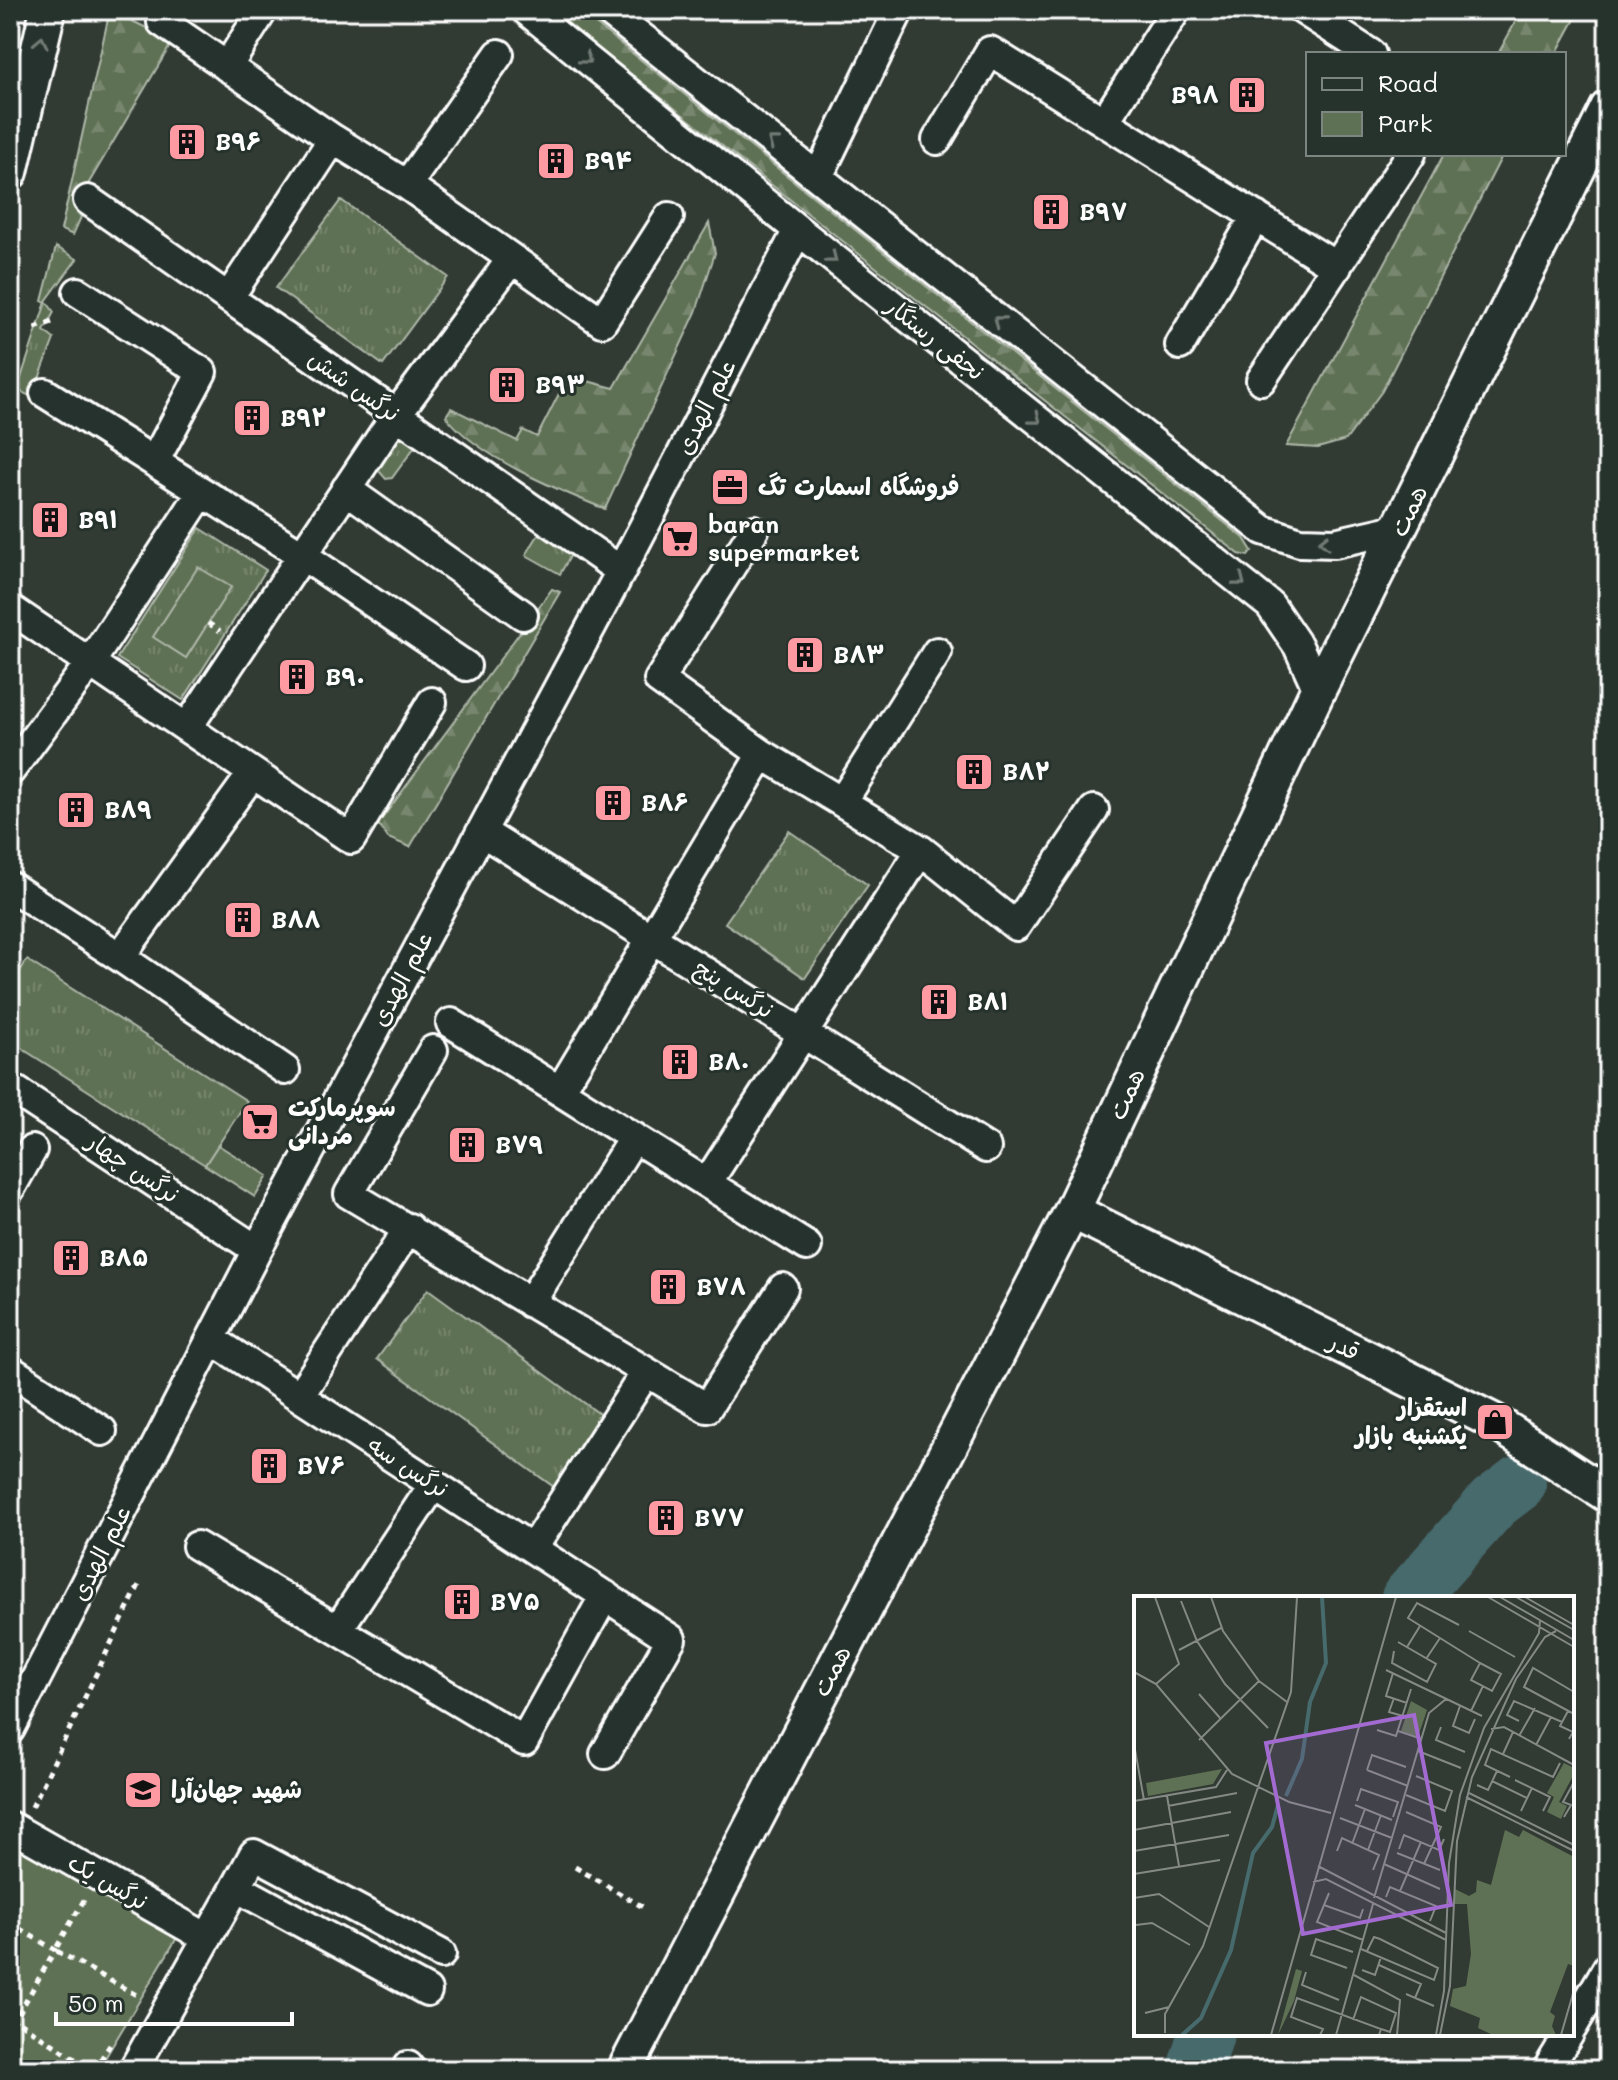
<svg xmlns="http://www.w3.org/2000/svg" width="1618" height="2080" viewBox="0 0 1618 2080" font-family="Mali,'Playpen Sans Arabic',sans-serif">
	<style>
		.grass { fill: url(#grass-tufts); stroke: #afb8aa; stroke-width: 2 }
		.forest { fill: url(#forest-firs); stroke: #afb8aa; stroke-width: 2 }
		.green { fill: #5f7154; stroke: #afb8aa; stroke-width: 2 }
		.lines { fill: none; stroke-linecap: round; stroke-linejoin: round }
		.river { stroke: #476a6d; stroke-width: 56 }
		.minor-casing { stroke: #fff; stroke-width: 34 }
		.tertiary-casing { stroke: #fff; stroke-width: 40 }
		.path { stroke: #fff; stroke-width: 5; stroke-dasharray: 6 6; stroke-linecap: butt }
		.minor { stroke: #26332d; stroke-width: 28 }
		.tertiary { stroke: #26332d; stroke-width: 34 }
		.oneway { stroke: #727a76 }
		.labels { text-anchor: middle; stroke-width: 6; stroke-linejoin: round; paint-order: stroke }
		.poi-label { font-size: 24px; font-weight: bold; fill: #fff; stroke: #26332d; text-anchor: start }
		.street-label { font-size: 24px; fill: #fff; stroke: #26332d }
		.inset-river { fill: none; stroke: #476a6d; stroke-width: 4 }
		.inset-road { fill: none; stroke: #848985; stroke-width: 2 }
		.view { fill: #a36bd2; fill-opacity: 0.15; stroke: #a36bd2; stroke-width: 4 }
		.inset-edge { fill: none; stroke: #fff; stroke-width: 4 }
	</style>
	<defs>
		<pattern id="grass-tufts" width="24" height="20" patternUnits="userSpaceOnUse" patternTransform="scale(2)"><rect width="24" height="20" fill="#5f7154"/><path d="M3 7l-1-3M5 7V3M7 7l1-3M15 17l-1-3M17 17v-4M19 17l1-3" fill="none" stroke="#77866e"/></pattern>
		<pattern id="forest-firs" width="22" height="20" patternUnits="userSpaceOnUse" patternTransform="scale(2)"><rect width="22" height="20" fill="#5f7154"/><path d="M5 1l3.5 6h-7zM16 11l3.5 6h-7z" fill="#77866e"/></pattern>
	</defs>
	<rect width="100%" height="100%" fill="#323b33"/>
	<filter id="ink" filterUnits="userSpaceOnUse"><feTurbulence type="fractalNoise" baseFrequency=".0125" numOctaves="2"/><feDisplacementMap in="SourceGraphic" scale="16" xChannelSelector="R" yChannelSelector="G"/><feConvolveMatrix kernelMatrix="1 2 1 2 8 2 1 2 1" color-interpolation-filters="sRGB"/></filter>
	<g filter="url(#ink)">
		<path class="grass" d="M 341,200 L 448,277 L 383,365 L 276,288 Z
			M 56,247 L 77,259 L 46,301 L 54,312 L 44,331 L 54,339 L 32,397 L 17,390 L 46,302 L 42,301 Z
			M 403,437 L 409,438 L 416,445 L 392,478 L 386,479 L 378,470 C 379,457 392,443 403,437 Z
			M 200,528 L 266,570 L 183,700 L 117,658 Z
			M 540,532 L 573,551 L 560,574 L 526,555 Z
			M 789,831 L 868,885 L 805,978 L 725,923 Z
			M 27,960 L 247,1101 L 205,1165 L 10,1041 L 10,987 Z
			M 428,1289 L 605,1418 L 554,1487 L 377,1359 Z"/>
		<path class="forest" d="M 110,10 L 173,41 L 74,208 L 81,217 L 73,235 L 61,230 Z
			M 550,10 L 578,10 L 1244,538 L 1252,551 L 1248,556 L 1239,554 Z
			M 1522,10 L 1580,10 L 1556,54 L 1498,54 Z
			M 1444,154 L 1503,154 L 1382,391 L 1346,440 L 1318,448 L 1286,446 Z
			M 709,223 L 715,253 L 696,312 L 605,509 C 558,490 477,457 446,416 L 451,408 L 517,441 L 523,430 L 537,437 L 568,376 L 614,388 Z
			M 552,589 L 560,592 L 410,847 L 388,838 L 378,824 Z"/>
		<path class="green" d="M 198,567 L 231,587 L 186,658 L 153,637 Z
			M 218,1145 L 268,1176 L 255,1197 L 205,1165 Z
			M 10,1838 L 178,1936 L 98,2070 L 10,2070 Z"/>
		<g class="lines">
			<path class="river" d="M 1409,1598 L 1493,1503 L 1518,1484
				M 1195,2070 L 1206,2034"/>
			<defs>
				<path id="minor" d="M 170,10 L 162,22 L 333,139 L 407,185 L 602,322 L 669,217
					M 526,10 L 798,230 L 1270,605 L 1298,646 L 1318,690
					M 607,10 L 1263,530 L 1300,542 L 1335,543 L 1401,528
					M 1303,10 L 1371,54
					M 227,67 L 263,10
					M 1104,122 L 1176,10
					M 937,140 L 990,51 L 1337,267
					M 818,177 L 899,10
					M 407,185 L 499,54
					M 88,200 L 621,571
					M 78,292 L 202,372 L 154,462
					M 229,297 L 333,139
					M 1180,345 L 1256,216
					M 1261,380 L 1411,154
					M 45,393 L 302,555 L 466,666
					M 346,489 L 523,615
					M 754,530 L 659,680 L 762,754 L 921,850 L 1016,926 L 1094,810
					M 10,613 L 12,610 L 351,839 L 432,702
					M 187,728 L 396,415 L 511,260
					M 10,771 L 90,663 L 202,492
					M 842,802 L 937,652
					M 482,832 L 986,1148
					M 10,886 L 120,957 L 285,1070
					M 120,957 L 253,773
					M 451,1023 L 807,1246
					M 433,1050 L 349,1194 L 707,1408 L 783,1288
					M 10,1087 L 257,1250
					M 560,1091 L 762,754
					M 707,1183 L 921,850
					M 10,1189 L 32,1150
					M 530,1303 L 634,1137
					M 211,1339 L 671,1639 L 605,1754
					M 10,1370 L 102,1431
					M 299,1396 L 409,1228
					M 197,1546 L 524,1741 L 605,1595
					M 533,1548 L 646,1372
					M 338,1629 L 434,1484
					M 10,1729 L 257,1250 L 621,571 L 798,230
					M 10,1826 L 207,1938
					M 236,1887 L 254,1854 L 441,1954
					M 1572,2028 L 1608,1967
					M 133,2070 L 236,1887 L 427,1991
					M 406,2070 L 408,2066
					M 1547,2070 L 1569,2034"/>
				<path id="tertiary" d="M 10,172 L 48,10
					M 1072,1211 L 1495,1422 L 1608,1495
					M 625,2070 L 1072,1211 L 1318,690 L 1608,108"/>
			</defs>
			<use href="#minor" class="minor-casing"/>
			<use href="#tertiary" class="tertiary-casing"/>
			<path class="path" d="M 35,328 L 55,321
				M 208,623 L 220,631
				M 32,1807 L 141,1581
				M 575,1867 L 643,1907
				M 84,1900 L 55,1950 L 140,1997
				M 10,1923 L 55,1950 L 10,2029
				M 10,2016 L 92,2070
				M 94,2070 L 110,2045"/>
			<use href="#minor" class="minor"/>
			<use href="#tertiary" class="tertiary"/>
		</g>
		<defs><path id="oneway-chevron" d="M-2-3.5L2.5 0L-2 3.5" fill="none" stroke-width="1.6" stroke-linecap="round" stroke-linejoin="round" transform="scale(2)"/></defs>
		<g class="oneway">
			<use href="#oneway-chevron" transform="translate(41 42) rotate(-78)"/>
			<use href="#oneway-chevron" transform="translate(586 59) rotate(39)"/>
			<use href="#oneway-chevron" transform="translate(773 142) rotate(-142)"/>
			<use href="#oneway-chevron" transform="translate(832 258) rotate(38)"/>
			<use href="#oneway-chevron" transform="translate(999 321) rotate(-142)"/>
			<use href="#oneway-chevron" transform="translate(1036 419) rotate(38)"/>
			<use href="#oneway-chevron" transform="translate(1324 542) rotate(180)"/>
			<use href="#oneway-chevron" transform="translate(1240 581) rotate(38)"/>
		</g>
	</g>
	<defs>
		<symbol id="building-square" viewBox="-11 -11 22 22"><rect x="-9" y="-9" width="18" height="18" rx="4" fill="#ff9aa2" stroke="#26332d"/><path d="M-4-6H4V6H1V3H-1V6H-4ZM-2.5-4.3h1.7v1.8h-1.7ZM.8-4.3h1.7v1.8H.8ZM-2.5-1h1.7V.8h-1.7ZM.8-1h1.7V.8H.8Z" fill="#111"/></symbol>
		<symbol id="office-square" viewBox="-11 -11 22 22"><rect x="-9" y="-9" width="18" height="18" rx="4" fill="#ff9aa2" stroke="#26332d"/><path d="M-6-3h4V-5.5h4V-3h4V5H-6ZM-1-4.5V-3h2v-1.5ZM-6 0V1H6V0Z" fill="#111"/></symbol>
		<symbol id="supermarket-square" viewBox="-11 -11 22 22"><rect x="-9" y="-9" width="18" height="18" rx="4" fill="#ff9aa2" stroke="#26332d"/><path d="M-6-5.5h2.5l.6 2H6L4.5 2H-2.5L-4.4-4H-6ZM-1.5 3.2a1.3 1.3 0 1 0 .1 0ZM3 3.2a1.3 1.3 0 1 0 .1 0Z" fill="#111"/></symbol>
		<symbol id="shop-square" viewBox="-11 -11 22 22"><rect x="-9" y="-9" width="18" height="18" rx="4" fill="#ff9aa2" stroke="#26332d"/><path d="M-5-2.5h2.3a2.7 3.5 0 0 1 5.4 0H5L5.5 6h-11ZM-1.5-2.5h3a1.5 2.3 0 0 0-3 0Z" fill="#111"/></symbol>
		<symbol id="school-square" viewBox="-11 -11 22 22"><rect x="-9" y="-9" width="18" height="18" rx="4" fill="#ff9aa2" stroke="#26332d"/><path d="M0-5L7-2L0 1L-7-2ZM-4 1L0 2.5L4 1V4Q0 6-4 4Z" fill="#111"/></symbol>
	</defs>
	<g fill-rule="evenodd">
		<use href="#building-square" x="1225" y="73" width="44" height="44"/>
		<use href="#building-square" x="165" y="120" width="44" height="44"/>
		<use href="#building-square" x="534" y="139" width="44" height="44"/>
		<use href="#building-square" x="1029" y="190" width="44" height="44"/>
		<use href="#building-square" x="485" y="363" width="44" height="44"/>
		<use href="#building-square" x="230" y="396" width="44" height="44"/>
		<use href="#office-square" x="708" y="465" width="44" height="44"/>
		<use href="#building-square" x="28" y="498" width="44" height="44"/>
		<use href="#supermarket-square" x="658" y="517" width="44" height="44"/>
		<use href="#building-square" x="783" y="633" width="44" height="44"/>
		<use href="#building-square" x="275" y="655" width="44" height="44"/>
		<use href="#building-square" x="952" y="750" width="44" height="44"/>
		<use href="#building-square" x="591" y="781" width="44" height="44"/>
		<use href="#building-square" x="54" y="788" width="44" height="44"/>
		<use href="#building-square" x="221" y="898" width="44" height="44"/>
		<use href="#building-square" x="917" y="980" width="44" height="44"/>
		<use href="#building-square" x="658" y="1040" width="44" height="44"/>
		<use href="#supermarket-square" x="238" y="1100" width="44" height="44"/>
		<use href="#building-square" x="445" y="1123" width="44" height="44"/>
		<use href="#building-square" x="49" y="1236" width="44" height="44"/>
		<use href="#building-square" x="646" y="1265" width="44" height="44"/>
		<use href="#shop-square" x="1473" y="1400" width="44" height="44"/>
		<use href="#building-square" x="247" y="1444" width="44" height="44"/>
		<use href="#building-square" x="644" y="1496" width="44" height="44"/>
		<use href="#building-square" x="440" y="1580" width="44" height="44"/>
		<use href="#school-square" x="121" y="1768" width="44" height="44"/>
	</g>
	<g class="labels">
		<g class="poi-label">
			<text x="1219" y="103" text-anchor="end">B۹۸</text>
			<text x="215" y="150">B۹۶</text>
			<text x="584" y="169">B۹۴</text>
			<text x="1079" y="220">B۹۷</text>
			<text x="535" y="393">B۹۳</text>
			<text x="280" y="426">B۹۲</text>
			<text x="758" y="495">فروشگاه اسمارت تگ</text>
			<text x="78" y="528">B۹۱</text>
			<text x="708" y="533">baran<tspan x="708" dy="28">supermarket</tspan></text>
			<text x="833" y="663">B۸۳</text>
			<text x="325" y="685">B۹۰</text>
			<text x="1002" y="780">B۸۲</text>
			<text x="641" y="811">B۸۶</text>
			<text x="104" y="818">B۸۹</text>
			<text x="271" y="928">B۸۸</text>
			<text x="967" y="1010">B۸۱</text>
			<text x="708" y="1070">B۸۰</text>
			<text x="288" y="1116">سوپرمارکت<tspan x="288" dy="28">مردانی</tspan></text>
			<text x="495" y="1153">B۷۹</text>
			<text x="99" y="1266">B۸۵</text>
			<text x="696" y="1295">B۷۸</text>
			<text x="1467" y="1416" text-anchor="end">استقرار<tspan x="1467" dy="28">یکشنبه بازار</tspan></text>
			<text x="297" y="1474">B۷۶</text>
			<text x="694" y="1526">B۷۷</text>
			<text x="490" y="1610">B۷۵</text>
			<text x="171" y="1798">شهید جهان‌آرا</text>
		</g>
		<g class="street-label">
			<text transform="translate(935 339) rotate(38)" y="8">نجفی رستگار</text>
			<text transform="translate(354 386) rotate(35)" y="8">نرگس شش</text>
			<text transform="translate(706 407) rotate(-63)" y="8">علم الهدی</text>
			<text transform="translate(1409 511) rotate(-64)" y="8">همت</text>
			<text transform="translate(402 979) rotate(-62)" y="8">علم الهدی</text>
			<text transform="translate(734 989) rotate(32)" y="8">نرگس پنج</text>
			<text transform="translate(1127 1094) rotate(-65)" y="8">همت</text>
			<text transform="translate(133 1168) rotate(34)" y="8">نرگس چهار</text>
			<text transform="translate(1344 1347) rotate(26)" y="8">قدر</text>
			<text transform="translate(408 1467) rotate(33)" y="8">نرگس سه</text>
			<text transform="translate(101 1553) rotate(-63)" y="8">علم الهدی</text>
			<text transform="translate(832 1671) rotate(-62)" y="8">همت</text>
			<text transform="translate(108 1882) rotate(30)" y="8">نرگس یک</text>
		</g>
	</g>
	<g transform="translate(1134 1596)">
		<rect width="440" height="440" fill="#323b33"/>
		<path d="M 371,234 L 385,241 L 389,234 L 440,261 L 440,370 L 434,368 L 416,416 L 421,420 L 418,430 L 422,439 L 359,439 L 344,432 L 346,422 L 316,410 L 319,393 L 332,390 L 337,358 L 333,308 L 321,308 L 321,293 L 335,300 L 342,296 L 343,284 L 357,289 Z" fill="#5f7154"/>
		<path d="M 88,173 L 79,188 L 14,200 L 12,187 ZM 162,373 L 168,375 L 160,405 L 144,439 Z" fill="#5f7154"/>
		<path d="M 277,105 L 293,114 L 284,141 L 267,135 ZM 430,167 L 440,172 L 440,178 L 425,206 L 433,210 L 427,223 L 413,216 L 420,201 L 413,197 Z" fill="#5f7154"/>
		<path class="inset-river" d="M 152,200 L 168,163 L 176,106 L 192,67 L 188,1M 48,439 L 67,422 L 97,354 L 119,257 L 138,231 L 144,209"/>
		<path class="inset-road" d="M 21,1 L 45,68 L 22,88M 77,1 L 89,35 L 125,85 L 153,106M 354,1 L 440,51M 366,1 L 440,44M 382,1 L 440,34M 391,1 L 440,29M 47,5 L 63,45 L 91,88 L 134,132M 325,29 L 283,7 L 274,22 L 346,67M 335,35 L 381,61M 273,51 L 286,30M 45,54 L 87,32M 260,55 L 258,67 L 293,86 L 302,68 L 264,46M 292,63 L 306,42M 346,67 L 367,78 L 358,95 L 337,84 ZM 252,74 L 348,120M 0,76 L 22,88 L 98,178 L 155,206 L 197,217M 259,77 L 252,100 L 273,107M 440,96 L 399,72 L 390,91 L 440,118M 65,98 L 86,122M 260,102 L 255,116 L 269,120M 326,110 L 319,130 L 335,137 L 341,123M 337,115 L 349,90M 434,115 L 426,130 L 439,136 L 435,143M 385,125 L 373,119 L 380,105 L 428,126M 307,131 L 302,144 L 331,156M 357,133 L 370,131 L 440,169M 243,134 L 262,140 L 277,93M 264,135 L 288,143M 385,140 L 401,112M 65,144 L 125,85M 0,148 L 10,204M 402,149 L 417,121M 284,155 L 327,172M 369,158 L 379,136M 233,174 L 238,159 L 272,171M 233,174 L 274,190M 376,181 L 351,169 L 357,153 L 419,181 L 426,167M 381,184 L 416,201 L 409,215M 358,185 L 393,202M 343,189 L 354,194 L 363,175M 335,197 L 440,249M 272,199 L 311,215 L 318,195 L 282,180M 33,200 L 45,270M 332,201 L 440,255M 0,205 L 82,191 L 93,174M 223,205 L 227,193 L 264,206 L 259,221M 221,209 L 258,224M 34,210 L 103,197M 387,215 L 398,192M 272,216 L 307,231 L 290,268M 430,221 L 437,209 L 429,206 L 440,186M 206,222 L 258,242M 0,234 L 97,216M 218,248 L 231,213M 265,253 L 270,239 L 305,254 L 310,243M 234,254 L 247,219M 0,255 L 95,239M 203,255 L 208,242 L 245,259 L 239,274M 263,257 L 306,274M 250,268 L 306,293M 184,270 L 312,337M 0,278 L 86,264M 179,286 L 192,283 L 312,344M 266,295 L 287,246M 195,297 L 183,326 L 229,344M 252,301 L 256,291 L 302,310 L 296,325M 0,302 L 25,298 L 75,331M 240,302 L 295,117 L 312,103M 190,309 L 226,322 L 229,313M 2,329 L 18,327 L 56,349M 227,353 L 300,384 L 304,372 L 246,343 L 240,341 L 233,355M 245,369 L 287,388 L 281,402M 213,372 L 177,359 L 182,343 L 219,356M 228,374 L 241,379 L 247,361M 172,376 L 168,389 L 205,404M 220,379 L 266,404 L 263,439M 272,398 L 300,410M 11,417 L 35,411M 219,424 L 227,401 L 262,417 L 256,436 L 247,433M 31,437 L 31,418 L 69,350 L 157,96 L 163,1M 137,439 L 262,1M 186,439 L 189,433 L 157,421 L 163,402 L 247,433 L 245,439M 202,439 L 239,308M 302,439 L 310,395 L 315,267 L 326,199 L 350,132 L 405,37 L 406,24M 306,439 L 316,390 L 323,245 L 338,181 L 382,83 L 411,41 L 422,35M 427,439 L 440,394"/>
		<path class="view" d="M 280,119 L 317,309 L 169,338 L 132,147 Z"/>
		<rect width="440" height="440" class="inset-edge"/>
	</g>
	<rect width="1618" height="2080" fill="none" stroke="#26332d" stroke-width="40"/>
	<rect x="20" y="20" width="1578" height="2040" fill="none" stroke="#fff" stroke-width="3" filter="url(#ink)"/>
	<rect x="1306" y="52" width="260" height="104" fill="#26332d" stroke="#7d8581" stroke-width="2"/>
	<rect x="1322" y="78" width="40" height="12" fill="#26332d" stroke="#7d8581" stroke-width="2"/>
	<text x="1378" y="92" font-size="24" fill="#ffffff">Road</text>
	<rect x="1322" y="112" width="40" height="24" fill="#5f7154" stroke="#7d8581" stroke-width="2"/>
	<text x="1378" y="132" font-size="24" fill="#ffffff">Park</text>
	<path d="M56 2012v12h236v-12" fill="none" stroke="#ffffff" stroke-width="4"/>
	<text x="68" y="2012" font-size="24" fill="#ffffff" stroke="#26332d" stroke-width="6" paint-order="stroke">50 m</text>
</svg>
